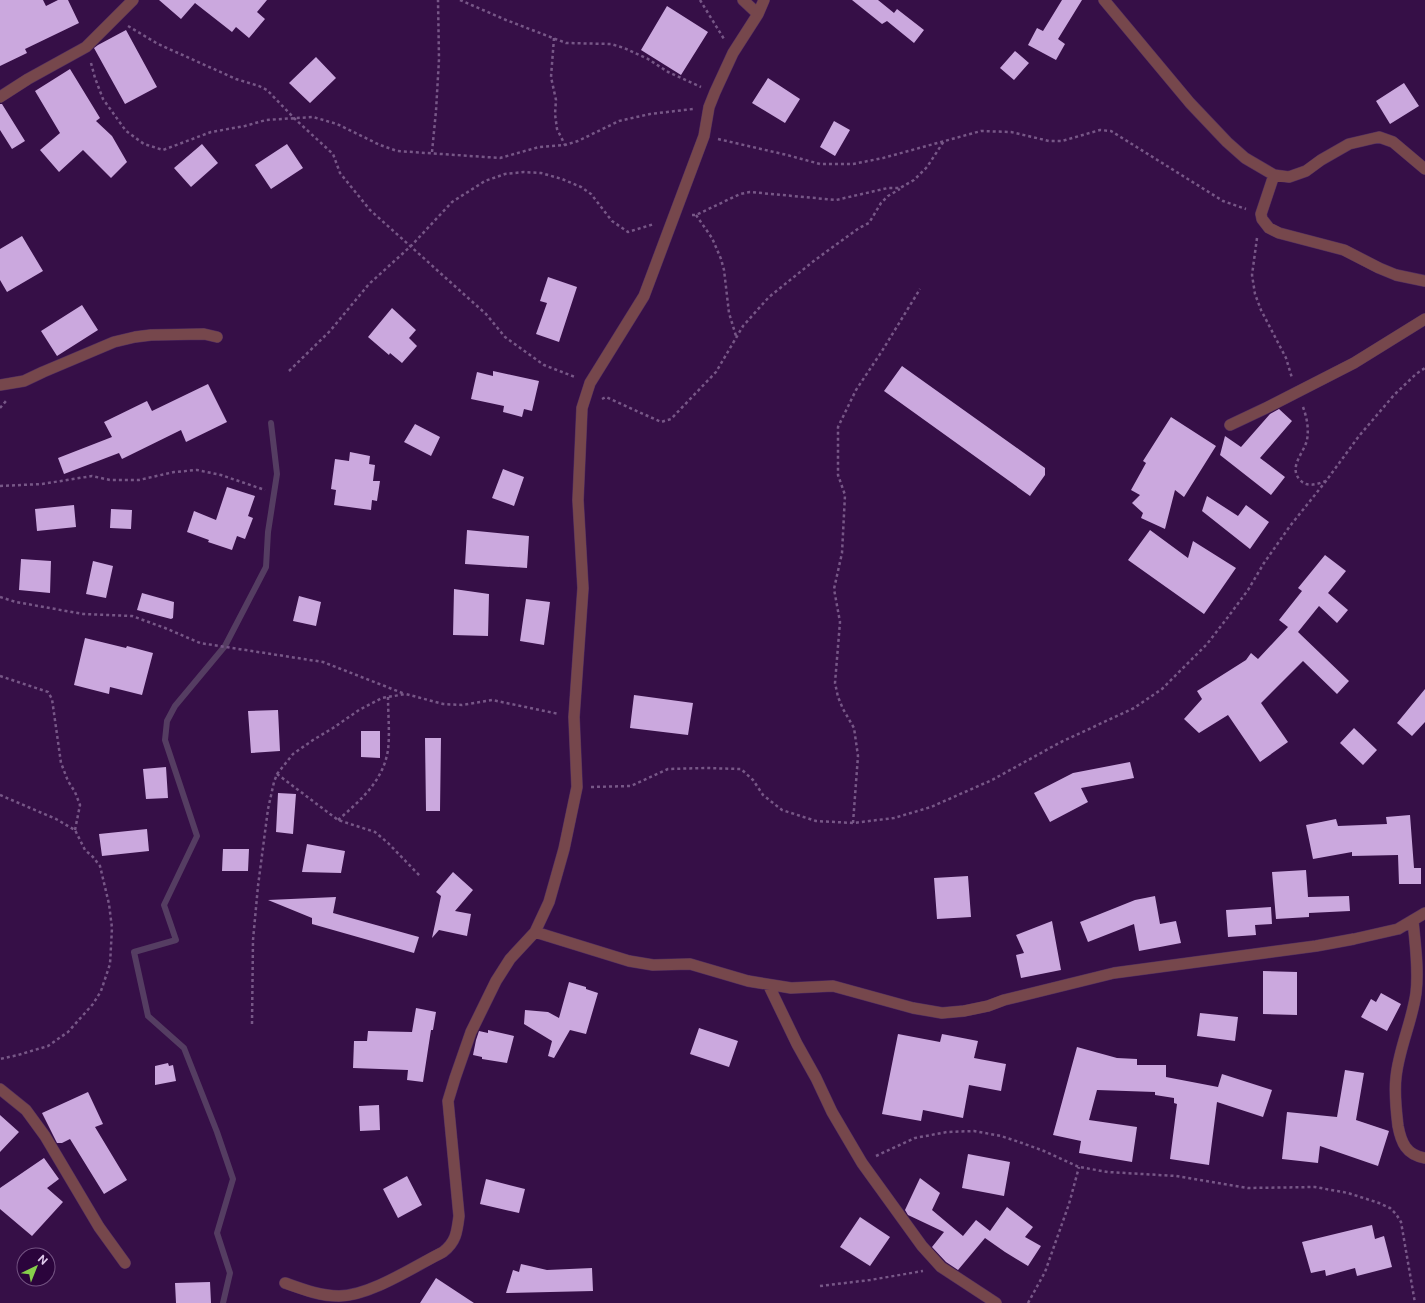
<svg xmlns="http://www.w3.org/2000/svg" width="1425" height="1303" viewBox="0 0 1425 1303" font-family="'Public Sans',sans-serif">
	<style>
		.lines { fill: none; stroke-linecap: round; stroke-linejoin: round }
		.stream { stroke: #553d62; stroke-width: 6 }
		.building { fill: #cba8de }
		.minor-casing { stroke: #512d61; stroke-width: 12 }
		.path { stroke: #775787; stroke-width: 2.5; stroke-dasharray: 3 3; stroke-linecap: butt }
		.minor { stroke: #76474c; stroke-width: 11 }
	</style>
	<rect width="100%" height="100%" fill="#360f47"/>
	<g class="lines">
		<path class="stream" d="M 223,1303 L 230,1273 L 217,1233 L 233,1179 L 217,1132 L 184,1048 L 148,1016 L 134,952 L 176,940 L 164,905 L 197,836 L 165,740 L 167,721 L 175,706 L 225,646 L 266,567 L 268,532 L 277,474 L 271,423"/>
	</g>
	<path class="building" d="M 0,0 L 43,0 L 46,6 L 58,0 L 68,0 L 79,23 L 25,49 L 27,53 L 0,66 Z
		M 159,0 L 267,0 L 257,12 L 265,19 L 249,38 L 236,27 L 232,32 L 195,3 L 181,19 Z
		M 852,0 L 878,0 L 894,13 L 897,9 L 924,30 L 914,43 L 887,21 L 882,24 Z
		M 1062,0 L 1082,0 L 1058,39 L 1065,44 L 1056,60 L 1028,45 L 1037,28 L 1043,31 Z
		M 667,6 L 708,32 L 681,75 L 641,50 Z
		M 126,30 L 157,87 L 125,104 L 94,48 L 98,45 Z
		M 1015,51 L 1029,63 L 1014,80 L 1000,68 Z
		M 316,57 L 336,78 L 310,103 L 289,83 Z
		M 70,69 L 100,118 L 96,121 L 112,136 L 127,162 L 111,178 L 83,150 L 59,172 L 40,150 L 60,133 L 35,91 Z
		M 768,78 L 800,99 L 785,123 L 752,103 Z
		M 1404,83 L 1419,106 L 1390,124 L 1376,101 Z
		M 0,104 L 2,104 L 25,141 L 12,149 L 0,130 Z
		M 834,121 L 850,130 L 835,156 L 820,147 Z
		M 202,144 L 218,163 L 191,187 L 174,168 Z
		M 287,144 L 303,168 L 271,189 L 255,165 Z
		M 22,236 L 43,271 L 7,292 L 0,280 L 0,249 Z
		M 548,277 L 577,287 L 559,342 L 536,334 L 547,303 L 540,301 Z
		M 82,305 L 98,330 L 57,356 L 41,331 Z
		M 392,308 L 416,330 L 409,338 L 417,346 L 402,363 L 390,353 L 389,355 L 368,337 Z
		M 902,366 L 1045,468 L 1045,475 L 1030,496 L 884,391 Z
		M 493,371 L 539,381 L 532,411 L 524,409 L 522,417 L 503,412 L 504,406 L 471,399 L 477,372 L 493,376 Z
		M 208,384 L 227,422 L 186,442 L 181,430 L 122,459 L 119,453 L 64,474 L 58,458 L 112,437 L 104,422 L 147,401 L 152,411 Z
		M 1279,409 L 1292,421 L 1260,458 L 1285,477 L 1271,495 L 1220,455 L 1225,436 L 1241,447 L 1270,414 Z
		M 1171,417 L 1216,446 L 1184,497 L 1175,490 L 1165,529 L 1141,518 L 1143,513 L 1132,503 L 1140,495 L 1131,490 L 1146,463 L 1143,461 Z
		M 415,424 L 440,437 L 431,456 L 404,442 Z
		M 350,452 L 370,456 L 369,464 L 375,465 L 373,481 L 380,481 L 377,501 L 372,500 L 371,510 L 334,505 L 336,490 L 331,489 L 335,459 L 349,461 Z
		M 503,469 L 524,477 L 514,506 L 492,498 Z
		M 227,487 L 255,496 L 248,516 L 253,518 L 245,539 L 237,536 L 232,550 L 208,542 L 209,540 L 187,532 L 194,511 L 216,520 Z
		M 1207,496 L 1238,516 L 1246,505 L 1269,522 L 1250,549 L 1202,511 Z
		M 74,505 L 76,527 L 37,531 L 35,509 Z
		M 111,509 L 132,510 L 131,529 L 110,528 Z
		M 467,530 L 529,536 L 527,568 L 465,564 Z
		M 1150,530 L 1188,558 L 1193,541 L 1236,568 L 1204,614 L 1128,560 Z
		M 1325,555 L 1346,571 L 1328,593 L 1348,610 L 1337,623 L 1319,606 L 1298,632 L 1349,681 L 1337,694 L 1303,661 L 1261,703 L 1288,742 L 1260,762 L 1228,715 L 1199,733 L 1184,719 L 1202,699 L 1197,691 L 1246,660 L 1251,653 L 1258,659 L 1288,627 L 1279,620 L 1302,591 L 1298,588 Z
		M 21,559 L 51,561 L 50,593 L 19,590 Z
		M 93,561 L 113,566 L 106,598 L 86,594 Z
		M 454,589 L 489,594 L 488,636 L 453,635 Z
		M 142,593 L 174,602 L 173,618 L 171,619 L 137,610 Z
		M 299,596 L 321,602 L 316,626 L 293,621 Z
		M 526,599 L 550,602 L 544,645 L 520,641 Z
		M 85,638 L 126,648 L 127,646 L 153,653 L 142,695 L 110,687 L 109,694 L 74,685 Z
		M 1425,689 L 1425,722 L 1412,736 L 1397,723 Z
		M 634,695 L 693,703 L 688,735 L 630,728 Z
		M 278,710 L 280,751 L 251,753 L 248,711 Z
		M 1354,728 L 1377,750 L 1363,765 L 1340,743 Z
		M 361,731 L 380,731 L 380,758 L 361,757 Z
		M 425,738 L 441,738 L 440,811 L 426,811 Z
		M 1130,762 L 1134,778 L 1081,788 L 1088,802 L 1050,822 L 1034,793 L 1073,773 Z
		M 166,767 L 168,798 L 146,799 L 143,769 Z
		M 278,793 L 296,794 L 293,834 L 276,832 Z
		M 1410,815 L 1414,868 L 1421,868 L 1421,884 L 1399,884 L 1398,855 L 1352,856 L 1352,852 L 1313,859 L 1306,825 L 1336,819 L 1338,826 L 1387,824 L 1386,817 Z
		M 147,829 L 149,851 L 102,856 L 99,834 Z
		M 307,844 L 345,851 L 341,873 L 302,872 Z
		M 223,849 L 249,849 L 248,871 L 222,871 Z
		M 1306,870 L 1308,897 L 1349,896 L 1350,911 L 1309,913 L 1309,917 L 1276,919 L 1272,872 Z
		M 453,872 L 473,890 L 455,911 L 471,914 L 467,936 L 439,930 L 432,938 L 441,896 L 436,892 Z
		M 968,876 L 971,917 L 937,919 L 934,878 Z
		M 1155,896 L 1160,924 L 1176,921 L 1181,943 L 1139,951 L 1134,924 L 1088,942 L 1080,922 L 1135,900 Z
		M 336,897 L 333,913 L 419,937 L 414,953 L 312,924 L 312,918 L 268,900 Z
		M 1271,907 L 1272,924 L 1255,925 L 1256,935 L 1228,937 L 1226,910 Z
		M 1052,921 L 1061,970 L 1021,978 L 1016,955 L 1024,953 L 1016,935 Z
		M 1263,971 L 1297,972 L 1297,1015 L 1263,1014 Z
		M 569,982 L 586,987 L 586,989 L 598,993 L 586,1034 L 570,1030 L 554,1058 L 548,1056 L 552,1041 L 524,1024 L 525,1010 L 548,1012 L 559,1018 Z
		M 1381,993 L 1401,1004 L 1387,1031 L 1361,1017 L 1371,999 L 1376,1002 Z
		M 416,1008 L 436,1012 L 433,1030 L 431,1030 L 423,1082 L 407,1080 L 408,1070 L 353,1068 L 354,1041 L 367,1041 L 368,1031 L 412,1032 Z
		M 1200,1013 L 1238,1017 L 1235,1041 L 1197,1036 Z
		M 699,1028 L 738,1041 L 729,1067 L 690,1054 Z
		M 488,1030 L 514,1036 L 507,1063 L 482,1059 L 482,1057 L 473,1055 L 476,1040 L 479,1031 L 488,1033 Z
		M 898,1034 L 940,1042 L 942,1034 L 978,1041 L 974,1058 L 1006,1064 L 1001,1091 L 969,1085 L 963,1118 L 923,1110 L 921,1121 L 882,1114 Z
		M 1077,1047 L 1117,1058 L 1137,1059 L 1137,1065 L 1166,1065 L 1166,1077 L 1218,1087 L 1222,1074 L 1272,1090 L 1263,1117 L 1217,1102 L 1209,1165 L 1170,1159 L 1177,1104 L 1174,1103 L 1174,1098 L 1155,1095 L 1155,1092 L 1097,1090 L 1089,1120 L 1137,1127 L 1132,1162 L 1079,1153 L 1081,1141 L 1053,1135 Z
		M 168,1063 L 169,1066 L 173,1065 L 176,1081 L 155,1085 L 155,1066 Z
		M 1345,1070 L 1364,1073 L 1356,1120 L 1389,1131 L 1378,1166 L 1320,1146 L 1318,1163 L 1282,1159 L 1287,1112 L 1337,1117 Z
		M 88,1092 L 103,1124 L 95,1127 L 127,1180 L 104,1194 L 70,1139 L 62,1143 L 57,1143 L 42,1113 Z
		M 379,1105 L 380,1130 L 360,1131 L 359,1106 Z
		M 0,1115 L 19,1132 L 0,1152 Z
		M 968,1154 L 1010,1162 L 1004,1196 L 962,1188 Z
		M 44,1158 L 59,1179 L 47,1188 L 63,1202 L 32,1236 L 0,1209 L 0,1188 Z
		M 407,1176 L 422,1205 L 398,1218 L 383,1189 Z
		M 920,1178 L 940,1193 L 932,1210 L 963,1236 L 976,1220 L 990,1231 L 1007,1207 L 1033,1227 L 1025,1237 L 1041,1246 L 1028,1266 L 1005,1252 L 985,1238 L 958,1270 L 946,1262 L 932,1247 L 944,1232 L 908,1215 L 905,1210 Z
		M 486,1179 L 525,1189 L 519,1213 L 480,1204 Z
		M 860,1217 L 890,1237 L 870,1266 L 840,1247 Z
		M 1372,1225 L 1375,1239 L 1384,1236 L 1392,1267 L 1357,1276 L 1355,1268 L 1326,1276 L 1325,1270 L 1311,1273 L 1302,1242 Z
		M 521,1264 L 547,1270 L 592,1268 L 593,1291 L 506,1293 L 513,1270 L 519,1272 Z
		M 436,1278 L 474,1303 L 420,1303 Z
		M 210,1282 L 211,1303 L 176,1303 L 175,1283 Z"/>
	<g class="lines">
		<defs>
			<path id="minor" d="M 743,0 L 758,14
				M 1104,0 L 1190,103 L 1227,142 L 1245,158 L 1274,175 L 1289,177 L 1306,171 L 1321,160 L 1349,144 L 1379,137 L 1393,142 L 1425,169
				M 0,97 L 28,79 L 86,47 L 133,0
				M 1274,175 L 1261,214 L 1262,219 L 1269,228 L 1279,233 L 1344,250 L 1379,268 L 1396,275 L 1425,281
				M 0,385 L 24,381 L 43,372 L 114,342 L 135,337 L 151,335 L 204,334 L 217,337
				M 1230,425 L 1266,408 L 1354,363 L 1425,319
				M 1413,920 C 1415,944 1419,969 1416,993 C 1412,1022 1399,1048 1396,1077 C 1394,1093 1396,1109 1398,1126 C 1401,1142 1406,1155 1425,1158
				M 535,932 L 629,961 L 653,965 L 690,964 L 748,981 L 791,988 L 833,986 L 913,1008 L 942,1013 L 964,1011 L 988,1006 L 1004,1000 L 1114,973 L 1316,946 L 1354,939 L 1398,929 L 1425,913
				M 769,986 L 797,1044 L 816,1078 L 832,1112 L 862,1163 L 922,1246 L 941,1267 L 996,1303
				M 0,1089 L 26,1110 L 45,1136 L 99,1227 L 125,1263
				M 285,1283 C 302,1289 320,1296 339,1296 C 370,1296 415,1266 443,1252 C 456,1242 457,1232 459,1216 L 448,1101 L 455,1078 L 471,1032 L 496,981 L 510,959 L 535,932 L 549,902 L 564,849 L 577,787 L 574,717 L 583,588 L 578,500 L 582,408 L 590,383 L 644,296 L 704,136 L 709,107 L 715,92 L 733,53 L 758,14 L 764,0"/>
		</defs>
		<use href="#minor" class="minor-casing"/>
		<path class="path" d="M 460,0 L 506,20 L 566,43 L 611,44 L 624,48 L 648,59 L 668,72 L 701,87
			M 700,0 L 724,39
			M 128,26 L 158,44 L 236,79 L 259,86 L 267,90 L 295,119 L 333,154 L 340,173 L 370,210 L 486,314 L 505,337 L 544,365 L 575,377
			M 554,38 L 551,77 L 556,100 L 555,114 L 557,129 L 565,145
			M 91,63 L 95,78 L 103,99 L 126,131 L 144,144 L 163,150 L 211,132 L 245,126 L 266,120 L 313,117 L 337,124 L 380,145 L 397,151 L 500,158 L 539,147 L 565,145 L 578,141 L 619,121 L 650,114 L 693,109
			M 718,139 L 787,155 L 820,164 L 853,164 L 883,158 L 981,131 L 1011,132 L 1049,141 L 1062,141 L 1100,130 L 1111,131 L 1223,201 L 1246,209
			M 432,152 L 436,111 L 439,59 L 438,0
			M 692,215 L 696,215 L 740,194 L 750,192 L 836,200 L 888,188 L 900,188 L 914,180 L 927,167 L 944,141
			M 696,215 L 712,238 L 721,259 L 724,270 L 729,313 L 736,336
			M 1257,238 L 1252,275 L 1255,294 L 1261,310 L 1286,358 L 1292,378
			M 289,371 L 330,331 L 369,284 L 411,246 L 452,202 L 485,181 L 505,174 L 524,172 L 541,173 L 562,179 L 581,187 L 591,194 L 612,221 L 628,232 L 654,224
			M 602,399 L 606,397 L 661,422 L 671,419 L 716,372 L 743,326 L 769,297 L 815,260 L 859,228 L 869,223 L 881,203 L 888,196 L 900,189
			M 1303,407 C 1307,418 1309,429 1307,440 C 1304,453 1288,467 1300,480 C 1307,488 1317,484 1326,481
			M 0,408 L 6,401
			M 0,486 L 42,484 L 92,476 L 110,480 L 139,480 L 174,472 L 197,470 L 221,475 L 265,490
			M 0,597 L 16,602 L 83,614 L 132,616 L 165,628 L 200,643 L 323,662 L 405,694
			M 0,676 L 48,692 L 52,699 L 61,763 L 68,781 L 75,792 L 80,805 L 75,830
			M 277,774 L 338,820 L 375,832 L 388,843 L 420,876
			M 591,787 L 631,786 L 668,769 L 706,768 L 741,769 L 753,780 L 763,795 L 782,810 L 816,821 L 853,823 L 894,818 L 931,807 L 992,780 L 1059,743 L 1134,708 L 1162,689 L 1207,644 L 1228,617 L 1248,590 L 1264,563 L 1290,526 L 1326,481 L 1359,436 L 1394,395 L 1416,374 L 1425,368
			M 0,795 L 56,819 L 75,830 L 85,850 L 93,857 L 100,866 L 109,904 L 112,928 L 110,964 L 101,991 L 93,1004 L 68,1032 L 48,1046 L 18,1055 L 0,1059
			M 338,820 C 361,800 383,781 388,750 C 390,733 388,714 388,697
			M 853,823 L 858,756 L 854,728 L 843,709 L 838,697 L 835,683 L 840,622 L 834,589 L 842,553 L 845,495 L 838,475 L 838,427 L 856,390 L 882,351 L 920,289
			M 252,1024 L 253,940 L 258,886 L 268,809 L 274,782 L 277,774 L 293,754 L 313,740 L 333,728 L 359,710 L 382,698 L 406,694 L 443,704 L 462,705 L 492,700 L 559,714
			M 876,1156 L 915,1138 L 947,1132 L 974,1131 L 1001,1136 L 1022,1143 L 1044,1151 L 1079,1167 L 1108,1172 L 1176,1176 L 1248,1188 L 1315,1187 L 1348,1193 L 1379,1203 L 1390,1208 L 1396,1214 L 1401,1222 L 1415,1303
			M 820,1286 L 870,1280 L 923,1271
			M 1028,1303 L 1045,1272 L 1069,1204 L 1079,1167"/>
		<use href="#minor" class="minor"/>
	</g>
	<g transform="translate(36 1267) rotate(43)"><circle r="19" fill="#2b043c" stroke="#735382"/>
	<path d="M0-3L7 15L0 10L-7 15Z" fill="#86cf4b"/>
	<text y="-6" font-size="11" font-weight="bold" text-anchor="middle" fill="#e0caec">N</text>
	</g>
</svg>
